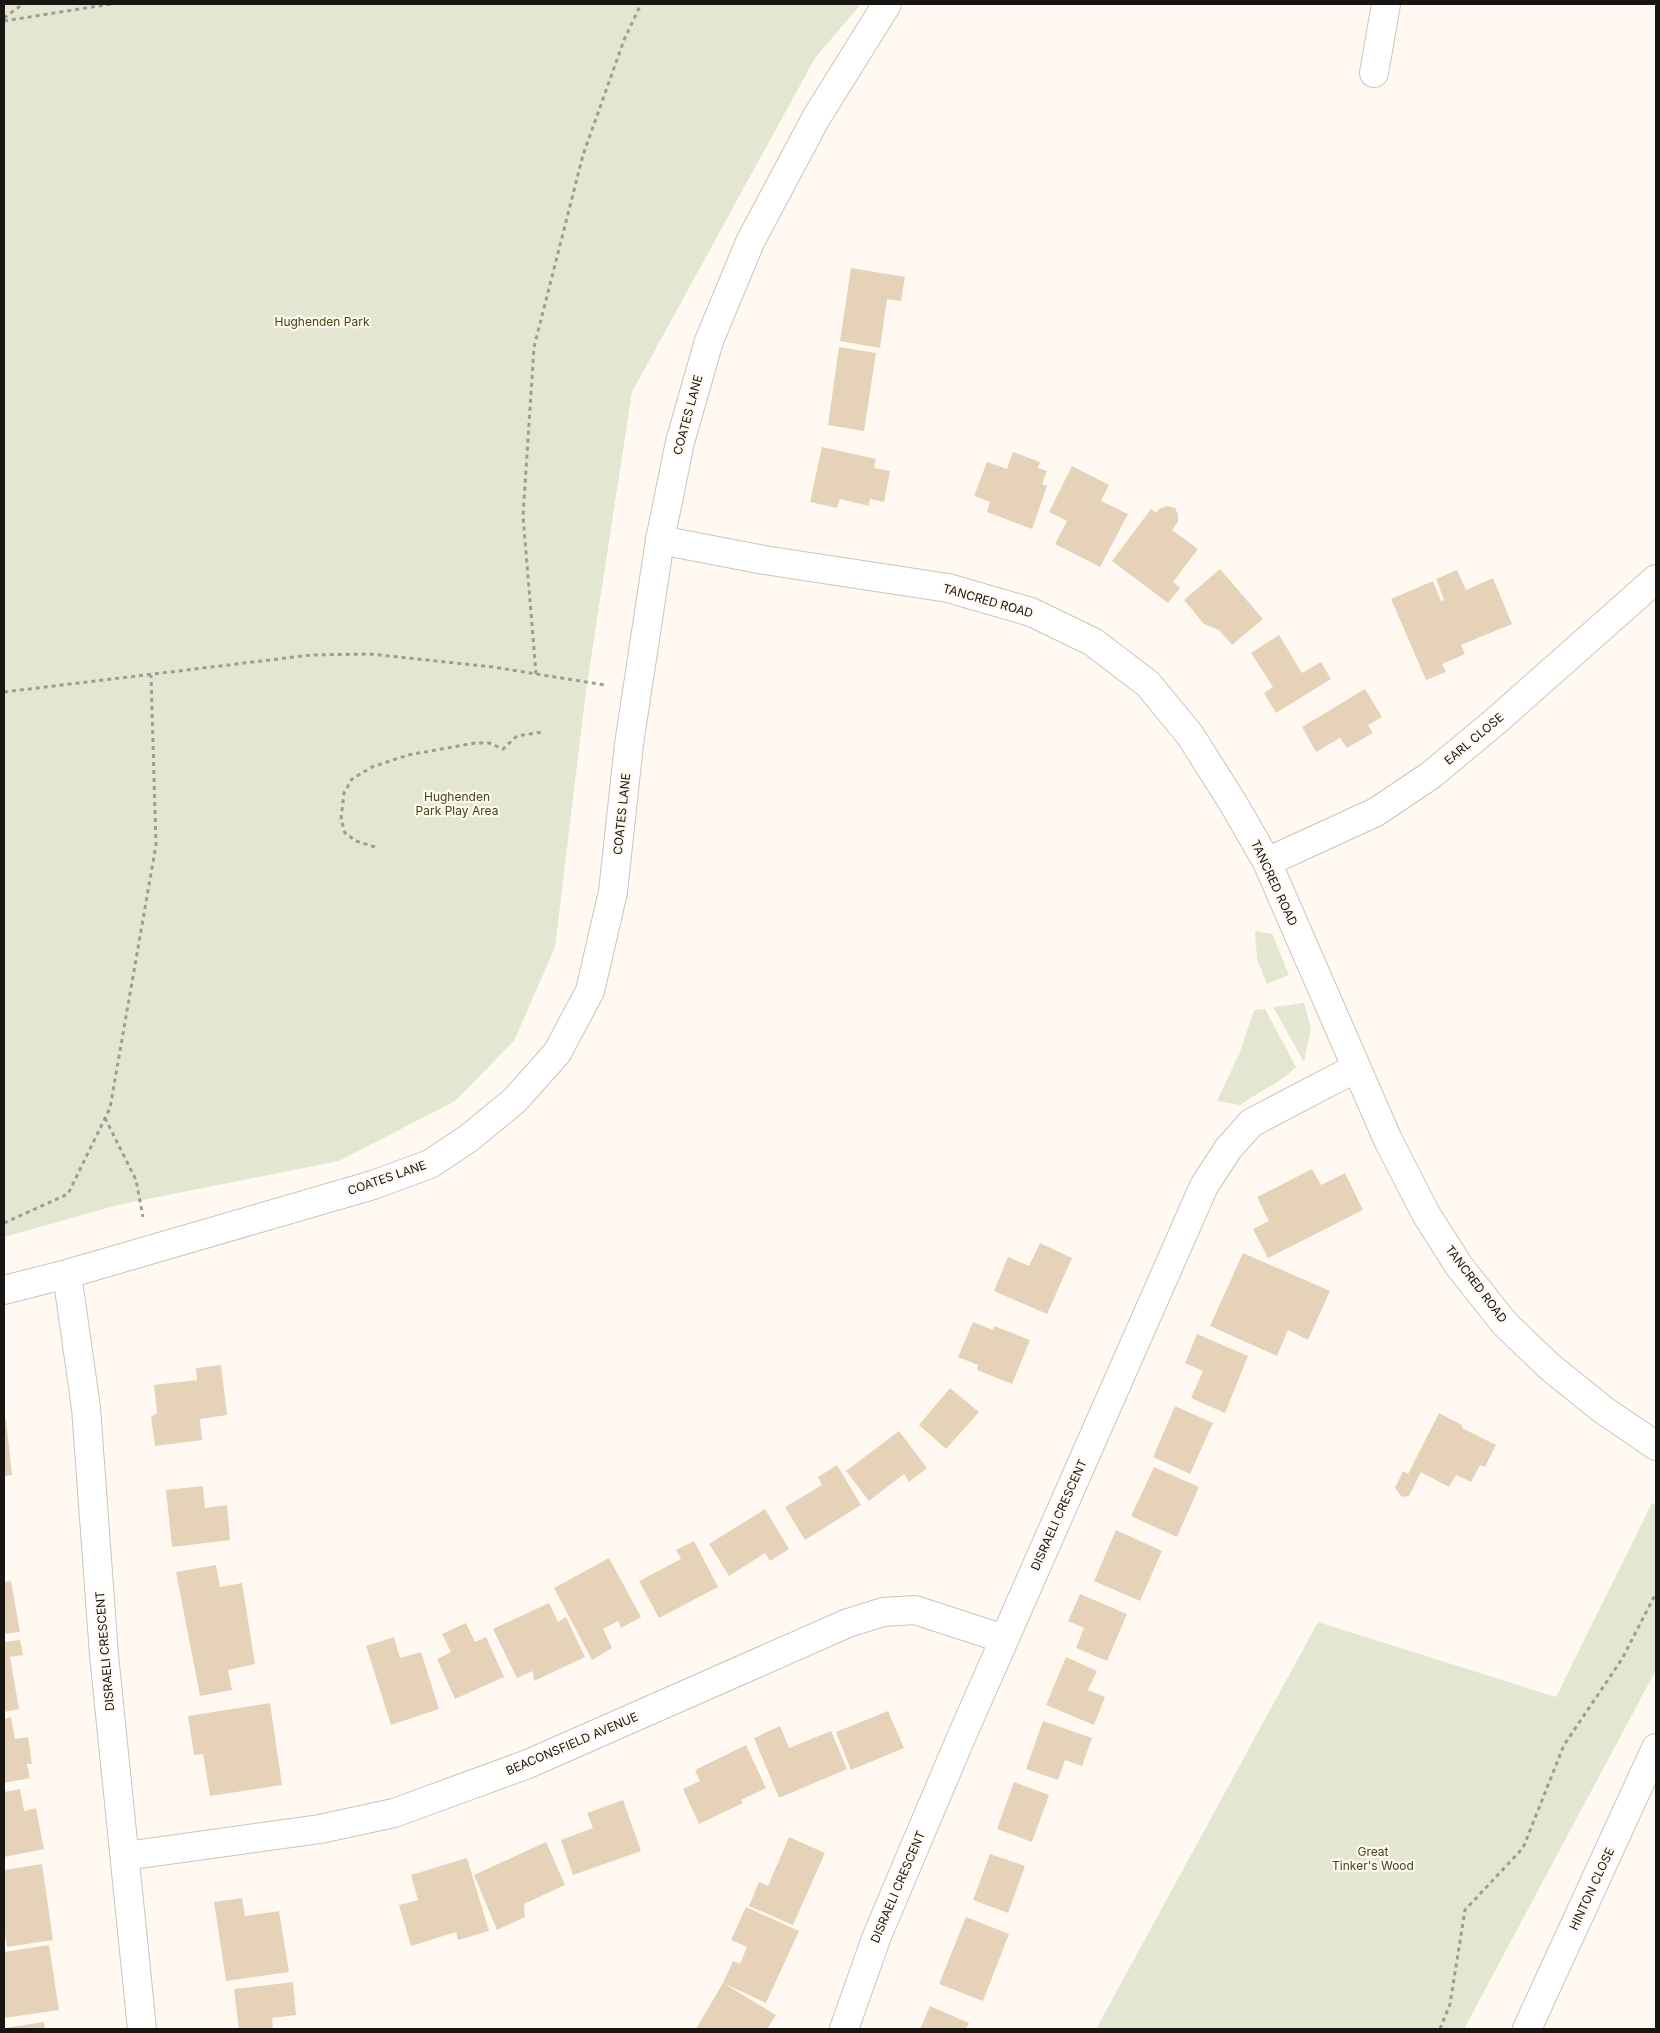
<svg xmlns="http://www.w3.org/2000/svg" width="1660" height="2033" viewBox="0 0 1660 2033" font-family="Inter,sans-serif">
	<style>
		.green { fill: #e3e7d2 }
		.building { fill: #e6d2b9 }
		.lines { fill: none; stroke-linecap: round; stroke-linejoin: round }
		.street-casing { stroke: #cbc4bb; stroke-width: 30 }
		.secondary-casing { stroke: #cbc4bb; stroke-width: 30 }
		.path { stroke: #a09b95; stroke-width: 3; stroke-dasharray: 4 4; stroke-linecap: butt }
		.street { stroke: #fff; stroke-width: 28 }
		.secondary { stroke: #fff; stroke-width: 28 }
		.labels { text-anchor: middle; stroke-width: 4.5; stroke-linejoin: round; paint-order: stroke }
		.park-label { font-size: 12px; fill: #434716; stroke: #fff9f1 }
		.street-label { font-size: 12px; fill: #181512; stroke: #fff9f1 }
	</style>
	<rect width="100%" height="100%" fill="#fff9f1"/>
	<path class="green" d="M 4,4 L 861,4 L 815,58 L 632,392 L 586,691 L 555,947 L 514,1041 L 455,1101 L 339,1161 L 118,1205 L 4,1237 Z
		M 1255,931 L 1272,934 L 1289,975 L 1267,984 L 1257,959 Z
		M 1304,1003 L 1311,1028 L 1304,1062 L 1273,1007 Z
		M 1265,1009 L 1296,1067 C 1280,1083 1259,1092 1240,1105 L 1217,1101 L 1240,1052 L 1254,1010 Z
		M 1652,1503 L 1656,1505 L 1656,1670 L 1464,2029 L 1096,2029 L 1318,1622 L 1556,1697 Z"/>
	<path class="building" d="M 851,268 L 905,277 L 901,301 L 887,299 L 880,348 L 840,341 Z
		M 839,347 L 876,353 L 864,431 L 828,425 Z
		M 822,447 L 876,459 L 874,468 L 890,471 L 884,502 L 870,499 L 869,506 L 840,499 L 837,508 L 810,502 Z
		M 1013,452 L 1040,462 L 1038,468 L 1047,471 L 1042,484 L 1047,486 L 1032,529 L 987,512 L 990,502 L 974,496 L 987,462 L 1007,469 Z
		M 1072,466 L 1109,485 L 1101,501 L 1128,514 L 1100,567 L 1055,544 L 1067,521 L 1049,512 Z
		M 1167,506 L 1175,508 L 1178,514 L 1178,522 L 1172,530 L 1198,549 L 1173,582 L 1180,588 L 1168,603 L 1112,561 L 1151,509 L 1156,513 L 1159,509 Z
		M 1220,569 L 1263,619 L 1232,645 L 1219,630 L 1204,624 L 1184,600 Z
		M 1457,570 L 1466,590 L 1493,578 L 1512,624 L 1461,645 L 1465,654 L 1442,664 L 1446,672 L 1426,680 L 1391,599 L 1433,581 L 1441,601 L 1444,600 L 1436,579 Z
		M 1279,635 L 1302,673 L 1321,662 L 1331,679 L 1276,713 L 1264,693 L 1273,687 L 1251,653 Z
		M 1365,689 L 1382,717 L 1368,725 L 1373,733 L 1347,748 L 1340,738 L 1316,752 L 1302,727 Z
		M 1312,1169 L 1321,1185 L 1345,1173 L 1363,1210 L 1268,1258 L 1253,1229 L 1269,1221 L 1257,1197 Z
		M 1040,1243 L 1072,1258 L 1047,1314 L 994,1291 L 1008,1257 L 1029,1266 Z
		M 1243,1253 L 1330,1291 L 1308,1340 L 1288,1330 L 1277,1356 L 1210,1326 Z
		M 973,1322 L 993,1330 L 994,1326 L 1030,1340 L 1012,1384 L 977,1370 L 978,1365 L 958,1357 Z
		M 1197,1334 L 1248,1356 L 1225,1413 L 1191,1398 L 1203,1371 L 1185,1363 Z
		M 221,1365 L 227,1415 L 200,1419 L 202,1440 L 155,1446 L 151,1417 L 157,1413 L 154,1385 L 197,1380 L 196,1368 Z
		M 950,1388 L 979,1412 L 946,1449 L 919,1425 Z
		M 1175,1406 L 1213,1423 L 1190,1474 L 1153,1457 Z
		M 1439,1413 L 1462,1425 L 1462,1428 L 1496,1445 L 1485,1467 L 1480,1465 L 1471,1482 L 1456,1475 L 1449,1487 L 1421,1472 L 1409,1496 L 1402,1497 L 1395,1488 L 1403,1471 L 1408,1474 Z
		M 4,1419 L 6,1419 L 12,1475 L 4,1476 Z
		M 899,1431 L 927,1468 L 909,1482 L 904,1474 L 869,1501 L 846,1471 Z
		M 837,1465 L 861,1505 L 805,1540 L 785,1507 L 822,1485 L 818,1477 Z
		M 1154,1467 L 1199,1487 L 1177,1537 L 1131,1516 Z
		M 203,1486 L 205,1508 L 227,1505 L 230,1540 L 172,1547 L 166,1490 Z
		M 765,1509 L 789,1549 L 770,1561 L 765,1553 L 729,1576 L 709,1544 Z
		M 1116,1530 L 1162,1551 L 1140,1601 L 1094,1581 Z
		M 694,1541 L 718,1587 L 659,1618 L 639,1581 L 681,1559 L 676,1550 Z
		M 609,1558 L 641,1617 L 621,1628 L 618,1621 L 603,1629 L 612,1648 L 592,1660 L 554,1588 Z
		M 216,1565 L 220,1587 L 242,1583 L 255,1664 L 228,1670 L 232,1690 L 200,1696 L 176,1572 Z
		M 11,1581 L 20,1632 L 4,1634 L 4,1582 Z
		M 1080,1594 L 1127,1614 L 1107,1661 L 1076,1648 L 1084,1628 L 1068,1621 Z
		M 549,1603 L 558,1622 L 566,1617 L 585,1657 L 534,1681 L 533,1671 L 517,1678 L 493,1629 Z
		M 466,1623 L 475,1642 L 486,1637 L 504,1677 L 455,1699 L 437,1659 L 451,1652 L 442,1634 Z
		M 394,1637 L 400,1658 L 421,1652 L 439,1709 L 391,1725 L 366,1646 Z
		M 20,1640 L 23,1655 L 10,1657 L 19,1709 L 4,1712 L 4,1642 Z
		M 1066,1657 L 1097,1671 L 1088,1690 L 1105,1697 L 1094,1725 L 1046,1705 Z
		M 270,1703 L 282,1785 L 210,1796 L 203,1754 L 194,1755 L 188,1716 Z
		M 888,1711 L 904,1748 L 851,1770 L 836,1732 Z
		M 11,1717 L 15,1739 L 28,1737 L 32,1764 L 27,1764 L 30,1778 L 4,1783 L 4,1719 Z
		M 1043,1721 L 1092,1738 L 1082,1766 L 1065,1760 L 1058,1780 L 1026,1769 Z
		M 780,1726 L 789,1748 L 831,1731 L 847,1769 L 779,1798 L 754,1738 Z
		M 746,1745 L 766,1788 L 741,1800 L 743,1803 L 699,1824 L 683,1789 L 700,1781 L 695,1770 Z
		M 1014,1782 L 1049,1795 L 1032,1842 L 997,1829 Z
		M 20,1789 L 24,1811 L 36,1808 L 44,1849 L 4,1857 L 4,1792 Z
		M 623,1800 L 641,1851 L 573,1875 L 561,1840 L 593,1828 L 587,1813 Z
		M 789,1837 L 825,1853 L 793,1925 L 749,1906 L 759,1882 L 768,1886 Z
		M 546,1842 L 565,1885 L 524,1904 L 525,1917 L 497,1930 L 474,1875 Z
		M 990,1854 L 1025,1866 L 1008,1913 L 973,1900 Z
		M 467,1858 L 489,1931 L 458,1940 L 456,1932 L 411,1946 L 399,1905 L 418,1900 L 411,1875 Z
		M 42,1864 L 53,1940 L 7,1947 L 4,1928 L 4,1870 Z
		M 242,1898 L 245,1916 L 279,1911 L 289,1972 L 226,1981 L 214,1902 Z
		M 746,1907 L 799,1931 L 766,2003 L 723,1983 L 733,1961 L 740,1964 L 747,1947 L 731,1940 Z
		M 966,1917 L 1009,1934 L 983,2001 L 939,1984 Z
		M 49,1945 L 59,2010 L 4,2018 L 4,1952 Z
		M 293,1982 L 296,2015 L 272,2018 L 273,2029 L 239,2029 L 234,1989 Z
		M 723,1983 L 776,2015 L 767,2029 L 696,2029 Z
		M 930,2006 L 969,2023 L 966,2029 L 920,2029 Z
		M 44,2022 L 45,2029 L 6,2029 L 5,2028 Z"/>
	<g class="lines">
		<defs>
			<path id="street" d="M 1374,73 L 1386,4
				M 660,540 L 764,560 L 948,588 L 1031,612 L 1093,642 L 1148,684 L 1190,735 L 1233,803 L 1267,862 L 1388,1140 L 1426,1214 L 1459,1266 L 1505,1324 L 1550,1367 L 1602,1409 L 1656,1446
				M 1267,862 L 1376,812 L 1431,775 L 1497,720 L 1656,579
				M 67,1274 L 86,1408 L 104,1655 L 142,2029
				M 125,1856 L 320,1829 L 394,1813 L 528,1764 L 848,1623 L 883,1612 L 915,1610 L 1004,1639
				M 844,2029 L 877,1936 L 960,1740 L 1204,1186 L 1228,1149 L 1251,1123 L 1356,1068
				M 1527,2029 L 1656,1748"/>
			<path id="secondary" d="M 4,1290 L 67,1274 L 373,1185 L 430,1164 L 469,1138 L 515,1100 L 557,1053 L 590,991 L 613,892 L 629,744 L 660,540 L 680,442 L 709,341 L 750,242 L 816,118 L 887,4"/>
		</defs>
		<use href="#street" class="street-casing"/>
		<use href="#secondary" class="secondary-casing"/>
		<path class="path" d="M 4,18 L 23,4
			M 4,21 L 111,4
			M 536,674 L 523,516 L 534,347 L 583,155 L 624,40 L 641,4
			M 4,692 L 311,655 L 370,654 L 493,667 L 605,685
			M 375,847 L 356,841 L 345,833 L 341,819 L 344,793 L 352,779 L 372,767 L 408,755 L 475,743 L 489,743 L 503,749 L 517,736 L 542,732
			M 105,1118 L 136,1180 L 143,1217
			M 4,1223 L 68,1194 L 110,1108 L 156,845 L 151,675
			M 1440,2029 L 1450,2004 L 1465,1910 L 1523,1848 L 1564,1745 L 1622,1659 L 1656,1593"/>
		<use href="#street" class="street"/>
		<use href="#secondary" class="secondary"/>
	</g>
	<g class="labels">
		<g class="park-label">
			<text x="322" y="326">Hughenden Park</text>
			<text x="457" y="801">Hughenden<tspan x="457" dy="14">Park Play Area</tspan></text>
			<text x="1373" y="1856">Great<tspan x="1373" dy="14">Tinker's Wood</tspan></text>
		</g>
		<g class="street-label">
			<text transform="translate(688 415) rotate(-75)" y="4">COATES LANE</text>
			<text transform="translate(988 601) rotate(16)" y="4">TANCRED ROAD</text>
			<text transform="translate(1474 739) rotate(-40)" y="4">EARL CLOSE</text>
			<text transform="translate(622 814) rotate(-84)" y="4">COATES LANE</text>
			<text transform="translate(1274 883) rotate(65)" y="4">TANCRED ROAD</text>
			<text transform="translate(387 1178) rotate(-19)" y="4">COATES LANE</text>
			<text transform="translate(1476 1284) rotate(53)" y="4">TANCRED ROAD</text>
			<text transform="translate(1059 1515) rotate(-66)" y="4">DISRAELI CRESCENT</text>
			<text transform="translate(105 1651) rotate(-95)" y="4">DISRAELI CRESCENT</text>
			<text transform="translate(572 1744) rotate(-23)" y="4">BEACONSFIELD AVENUE</text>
			<text transform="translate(898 1887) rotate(-67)" y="4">DISRAELI CRESCENT</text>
			<text transform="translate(1592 1889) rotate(-65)" y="4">HINTON CLOSE</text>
		</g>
	</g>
	<rect width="1660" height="2033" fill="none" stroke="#181512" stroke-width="10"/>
</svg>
